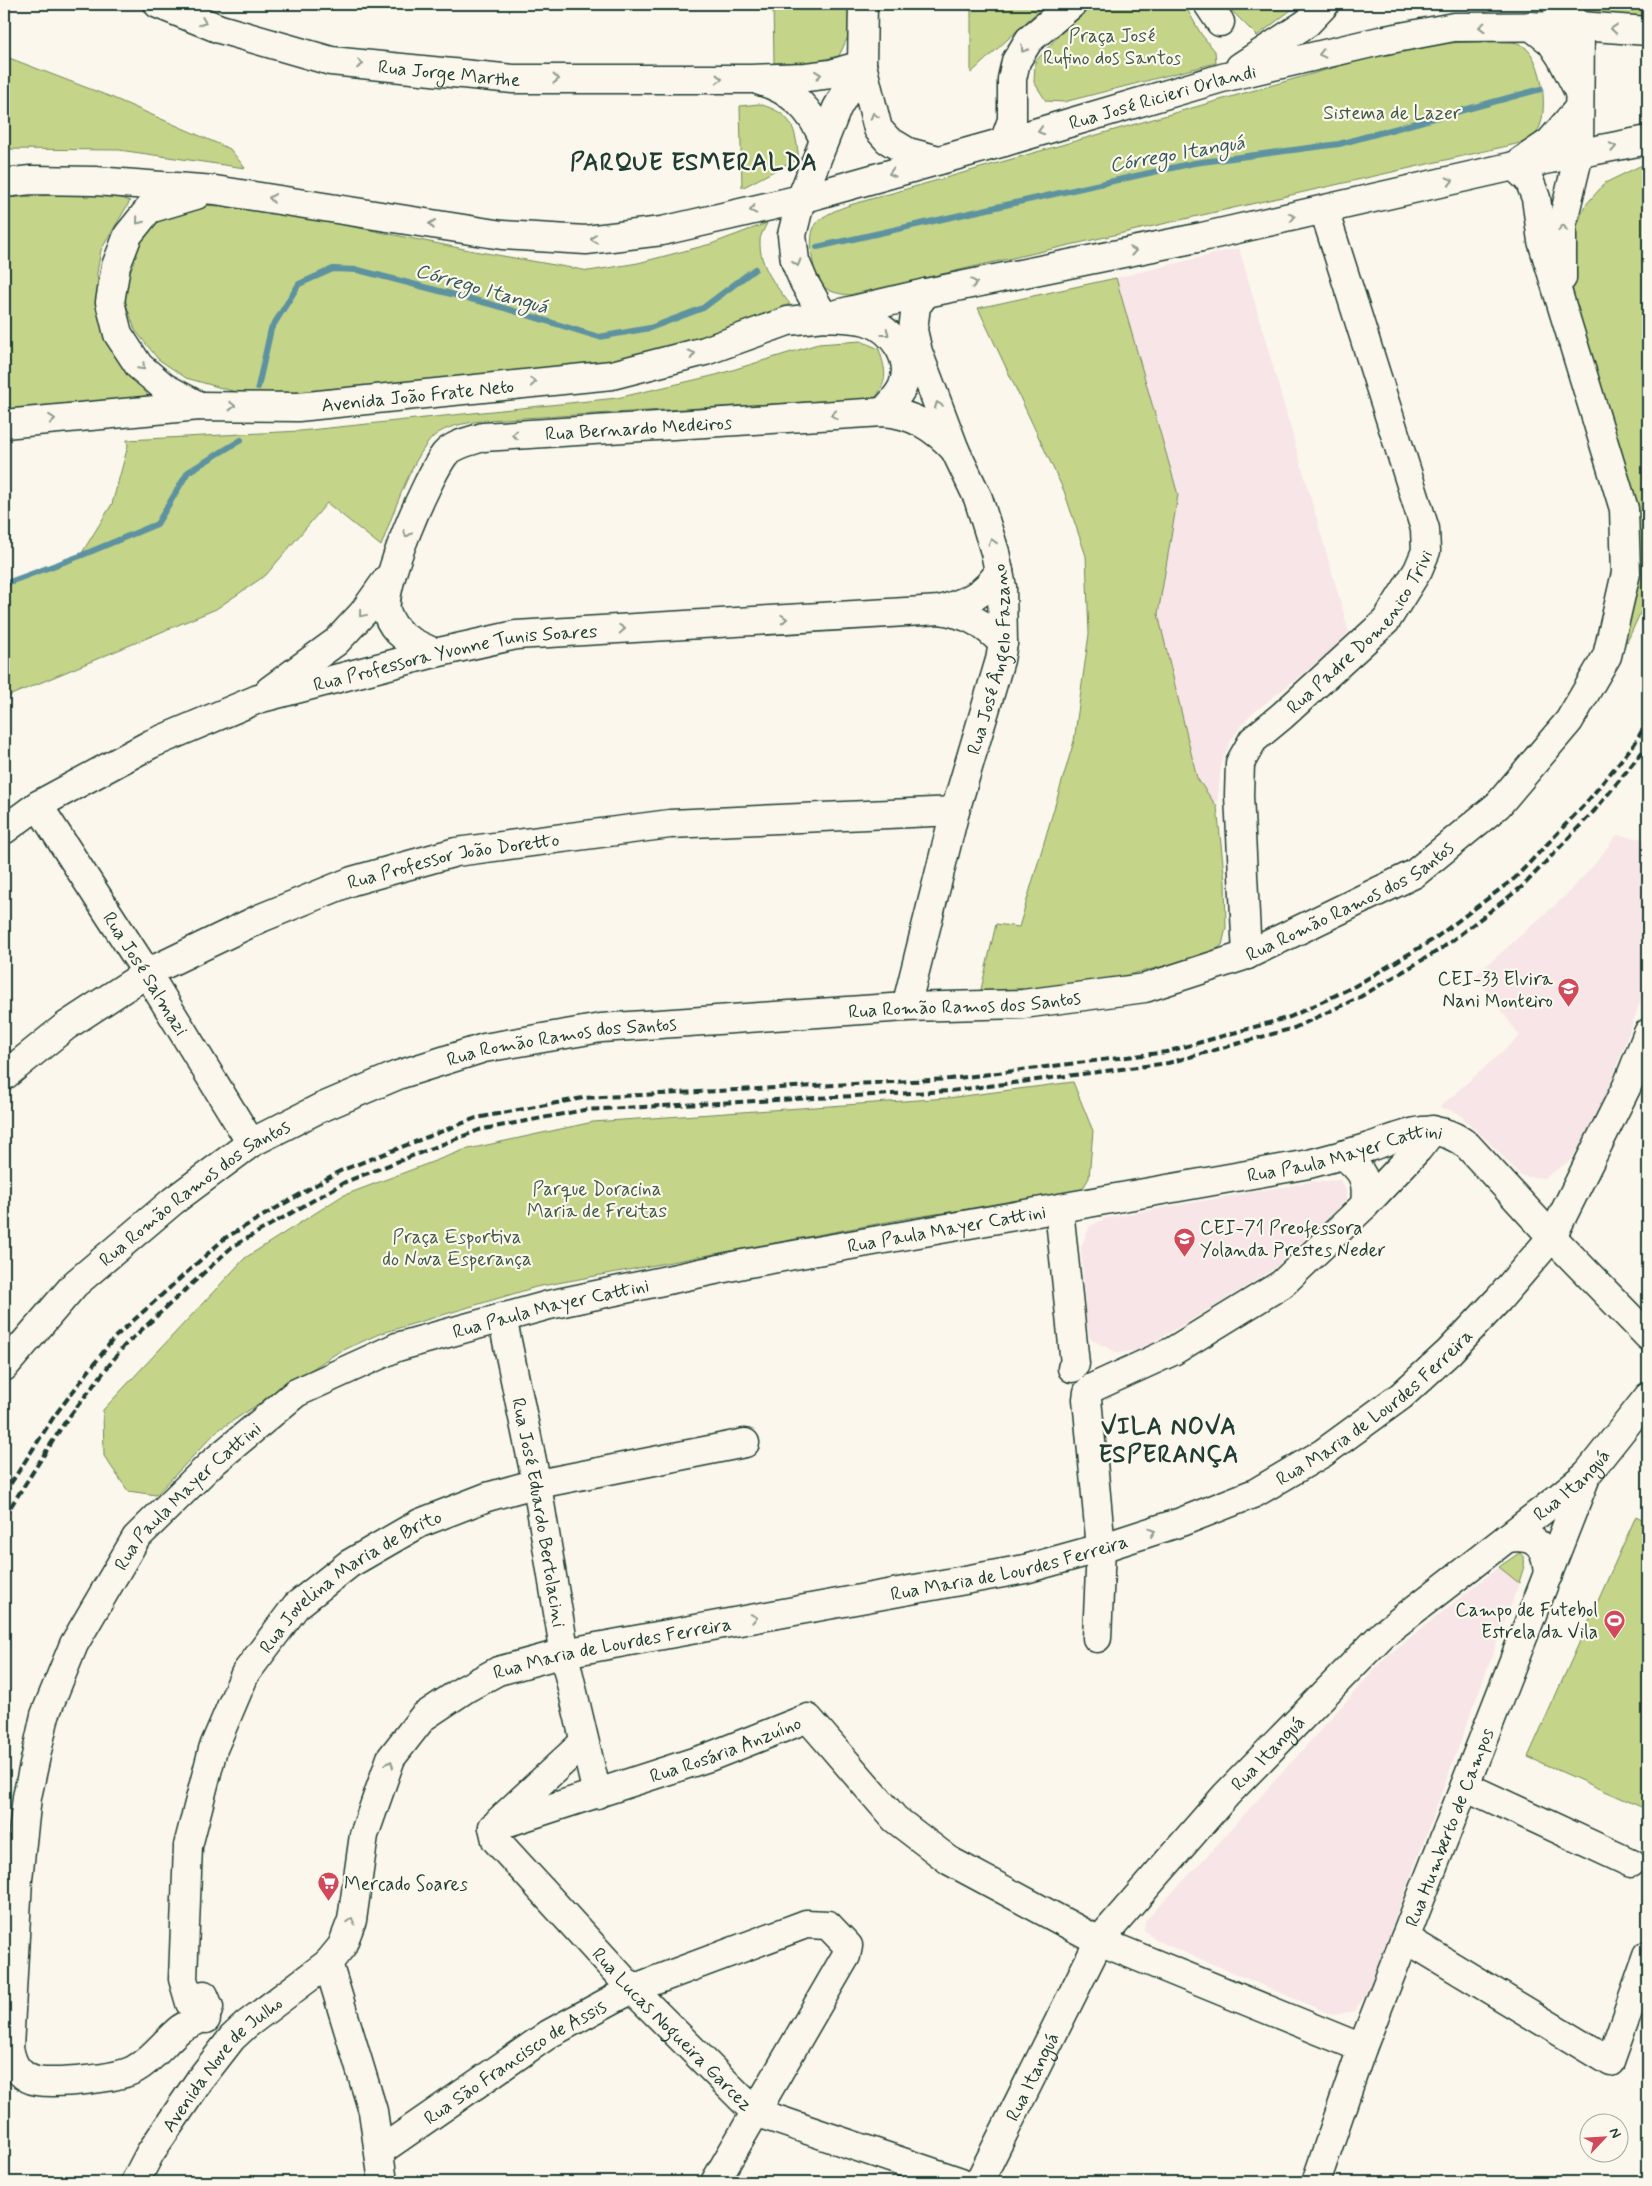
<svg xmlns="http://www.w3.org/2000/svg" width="1652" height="2186" viewBox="0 0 1652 2186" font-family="Mynerve,sans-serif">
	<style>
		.built { fill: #f7e5e7 }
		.green { fill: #c4d488; stroke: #72885e }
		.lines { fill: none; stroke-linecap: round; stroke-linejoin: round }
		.stream { stroke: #5d92a0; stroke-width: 6 }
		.minor-casing { stroke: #1f3d34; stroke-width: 31 }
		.major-casing { stroke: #1f3d34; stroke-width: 31 }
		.minor { stroke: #fbf7ec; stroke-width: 28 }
		.major { stroke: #fbf7ec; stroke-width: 28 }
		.rail { stroke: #1f3d34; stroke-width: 4; stroke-dasharray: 8 4; stroke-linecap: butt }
		.oneway { stroke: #8d9a90 }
		.labels { text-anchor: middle; stroke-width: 4.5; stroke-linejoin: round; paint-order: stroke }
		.park-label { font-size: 19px; fill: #405b45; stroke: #fbf7ec }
		.street-label { font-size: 19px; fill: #1f3d34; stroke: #fbf7ec }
		.poi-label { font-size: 19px; fill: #1f3d34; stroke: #fbf7ec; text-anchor: end }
		.water-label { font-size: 20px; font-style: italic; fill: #345958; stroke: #fbf7ec }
		.district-label { font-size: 24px; font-weight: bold; letter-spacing: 1px; fill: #1f3d34; stroke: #fbf7ec }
	</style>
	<rect width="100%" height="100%" fill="#fbf7ec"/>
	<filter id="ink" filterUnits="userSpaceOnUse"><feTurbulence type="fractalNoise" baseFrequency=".02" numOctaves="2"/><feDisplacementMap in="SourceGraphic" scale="10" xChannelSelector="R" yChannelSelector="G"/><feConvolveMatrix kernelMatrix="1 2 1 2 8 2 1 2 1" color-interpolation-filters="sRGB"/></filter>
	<g filter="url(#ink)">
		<path class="built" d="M 1239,248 L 1349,632 L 1329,653 L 1248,717 L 1231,740 L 1221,764 L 1217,807 L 1197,778 L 1158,614 L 1178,495 L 1116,278 Z
			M 1617,835 L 1648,840 L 1648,981 L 1599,1114 L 1570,1161 L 1544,1178 L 1521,1176 L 1493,1146 L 1458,1113 L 1440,1107 L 1520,1036 L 1475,976 L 1564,897 L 1594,865 Z
			M 1340,1180 L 1346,1190 L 1346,1200 L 1275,1268 L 1213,1307 L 1139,1350 L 1118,1353 L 1090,1339 L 1086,1320 L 1081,1247 L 1090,1226 L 1106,1218 L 1311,1182 Z
			M 1499,1567 L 1519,1583 L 1368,1992 L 1354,2011 L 1333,2015 L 1158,1941 L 1144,1930 L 1145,1921 L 1208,1855 L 1386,1657 Z"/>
		<path class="green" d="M 773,4 L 852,4 L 852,28 L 839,56 L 812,62 L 774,63 Z
			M 971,4 L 1046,4 L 971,73 Z
			M 1096,4 L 1184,4 L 1201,34 L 1215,51 L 1216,63 L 1064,102 L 1046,101 L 1034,82 L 1035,62 L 1060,34 Z
			M 1238,4 L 1299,4 L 1257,36 L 1230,9 Z
			M 1575,4 L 1648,4 L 1648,17 L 1594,13 Z
			M 1497,41 C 1504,42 1514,41 1520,44 C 1542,54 1548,106 1540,126 C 1537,134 1533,138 1525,142 L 849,295 C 840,294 827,292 821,284 C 812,273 807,235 816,224 C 824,214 839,209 850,205 L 1382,54 L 1445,43 Z
			M 4,56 L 111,97 L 230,149 L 245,168 L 119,150 L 4,149 Z
			M 759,104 C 794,114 795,128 799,160 L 789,163 L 742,188 L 740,106 Z
			M 1648,165 L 1648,596 L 1627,642 L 1625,640 L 1638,575 L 1577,328 L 1571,273 L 1575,232 L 1584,207 L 1605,183 L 1640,166 Z
			M 104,192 L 130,201 L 101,250 L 97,273 L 100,302 L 132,375 L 151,399 L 4,409 L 4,198 Z
			M 199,205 L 261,208 L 474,251 L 589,271 L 638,263 L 711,244 L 767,223 C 765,228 760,235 760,241 C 759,266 776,286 790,304 L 700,339 L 608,363 L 300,395 L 243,394 L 186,378 L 158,359 L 135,330 L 126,304 L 124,275 L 130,253 L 158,218 Z
			M 1116,278 L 1178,495 L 1158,614 L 1197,778 L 1217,807 L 1225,882 L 1226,928 L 1222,945 L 1209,955 L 1067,990 L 979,998 L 996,924 L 1019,927 L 1074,741 L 1089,634 L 1086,556 L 1064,491 L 978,308 Z
			M 861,341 L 879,349 C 885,369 889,378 876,397 L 861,399 L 486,420 C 470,423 453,424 438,433 C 414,449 392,518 381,546 L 327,503 L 266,575 L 216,609 L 4,698 L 4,584 L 80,556 L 112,504 L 128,446 L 127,440 L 300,431 L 617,398 L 716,375 L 818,344 Z
			M 1073,1082 L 1093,1131 L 1089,1178 L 1080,1193 L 909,1218 L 536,1287 L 379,1334 L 337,1353 L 217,1431 L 156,1495 L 128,1491 L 104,1456 L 103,1410 L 245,1258 L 342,1196 L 464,1150 L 593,1122 L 948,1098 Z
			M 1636,1516 L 1648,1522 L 1648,1810 L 1528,1757 Z
			M 1519,1553 C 1530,1558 1521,1573 1519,1583 L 1499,1567 Z"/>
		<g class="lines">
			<path class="stream" d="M 817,247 L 1194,163 L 1339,144 L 1541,89
				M 258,387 L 271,329 L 299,284 L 333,269 L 358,270 L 494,305 L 599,337 L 650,328 L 703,308 L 755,269
				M 4,584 L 80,556 L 157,524 L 188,472 L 241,440"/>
			<defs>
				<g id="minor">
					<path id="s1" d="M 158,4 L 220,29 L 331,61 L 513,79 L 751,79 L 806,77 L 831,74 L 862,65"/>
					<path d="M 863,4 L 862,65 L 878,129 L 888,140 L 908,152 L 939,160"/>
					<path d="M 1208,4 L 1220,22"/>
					<path d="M 862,65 L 837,108 L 801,199 L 792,235 L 795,261 L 804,282 L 824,317 C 838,318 853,318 866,321 C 893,329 915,360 902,388 C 897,397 890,405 883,412"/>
					<path d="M 760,81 C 792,90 811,110 824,140"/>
					<path d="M 1004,142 L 1012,120 L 1012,79 L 1016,61 L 1029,40 L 1072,4"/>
					<path d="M 1562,278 L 1562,225 L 1579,154"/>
					<path d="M 940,610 C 969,615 982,622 1003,643"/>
					<path id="s2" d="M 435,653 C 414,643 395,637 387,613 C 378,589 428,476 445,454 C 454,444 471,441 483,437 L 883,412 C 913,414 935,428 955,450"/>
					<path d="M 270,690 L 336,642 L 363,613 L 388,578"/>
					<path id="s3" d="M 38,805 L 147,973 L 251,1143"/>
					<path id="s4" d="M 4,830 L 38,805 L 151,744 L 258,699 L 435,653 L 516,635 L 940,610 C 964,603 986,595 999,571"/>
					<path id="s5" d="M 1247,955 L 1239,795 L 1240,763 L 1253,740 L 1282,716 L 1386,621 L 1418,570 L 1426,551 L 1425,529 L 1324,210"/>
					<path id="s6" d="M 906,1007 L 955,811 L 1000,660 L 1003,643 L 1002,587 L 995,552 L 978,498 L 955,450 L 918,352 L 913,330 L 916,306 L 926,293"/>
					<path id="s7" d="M 4,1076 L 66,1026 L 147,973 L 261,918 L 352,881 L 456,852 L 670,824 L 955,811"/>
					<path d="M 1343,1155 C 1363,1171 1368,1179 1365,1205"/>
					<path d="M 1059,1209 L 1075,1364 L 1072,1368"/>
					<path id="s8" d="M 502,1317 L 537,1485 L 567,1667 L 597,1794"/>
					<path id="s9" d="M 4,1367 L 75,1284 L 173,1201 L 251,1143 L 318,1109 L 398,1075 L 484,1048 L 601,1028 L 906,1007 L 1023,1004 L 1145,988 L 1247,955 L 1414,874 L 1498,805 L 1569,721 L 1607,656 L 1626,573 L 1624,509 L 1542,241 L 1536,198 L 1529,180 L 1514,166"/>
					<path d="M 1507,1538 C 1537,1534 1546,1546 1548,1575"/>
					<path d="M 1097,1638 L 1101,1548 L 1087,1399 L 1088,1392 L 1092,1388 L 1173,1351 L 1282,1284 L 1365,1205 L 1418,1149 L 1433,1130"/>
					<path d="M 1465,1786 L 1631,1863"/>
					<path d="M 499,1821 L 584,1742"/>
					<path id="s10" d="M 493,1827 L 709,1757 L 808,1718 L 895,1819 L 950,1861 L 1099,1941 L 1362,2048"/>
					<path id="s11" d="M 493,1827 L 496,1840 L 632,1989 L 755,2112 L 961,2182"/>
					<path d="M 1405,1938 L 1610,2062 L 1648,1955"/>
					<path d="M 328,1963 L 373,2111 L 383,2182"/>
					<path id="s12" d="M 204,1995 L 209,2007 C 206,2021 191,2021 180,2029 C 164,2042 153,2059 135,2069 C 118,2079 56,2084 37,2081 C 31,2080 24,2076 20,2072 C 13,2066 11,2057 9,2048 L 18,1879 L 27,1797 L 45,1715 L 74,1644 L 136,1538 L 210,1465 L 296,1393 L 397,1347 L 549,1305 L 743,1264 L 1309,1164 C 1329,1159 1350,1153 1369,1147 C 1407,1135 1433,1118 1468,1146 L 1552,1237 L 1648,1336"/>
					<path id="s13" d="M 206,2019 L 198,2014 L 190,2003 L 183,1979 L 188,1846 L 213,1749 L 245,1674 L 296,1606 L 349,1564 L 420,1523 L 487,1497 L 523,1487 L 745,1443"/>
					<path id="s14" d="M 380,2151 L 549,2034 L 632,1989 L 806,1924 L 828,1925 L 848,1946 L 846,1956 L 715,2182"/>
					<path id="s15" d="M 135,2182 L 150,2153 L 201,2078 L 232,2038 L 246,2025 L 328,1963 L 342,1946 L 352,1920 L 364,1835 L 391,1758 L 423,1717 L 465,1689 L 498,1671 L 564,1653 L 1025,1569 L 1101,1548 L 1181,1522 L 1255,1493 L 1323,1453 L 1401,1396 L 1449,1352 L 1499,1299 L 1552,1237 L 1627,1086 L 1648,1033"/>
					<path id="s16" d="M 979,2182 L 1099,1941 L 1226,1795 L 1383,1634 L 1547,1507 L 1587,1474 L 1648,1397"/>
					<path id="s17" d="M 1316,2182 L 1362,2048 L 1587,1474"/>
				</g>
				<g id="major">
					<path d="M 1556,4 L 1580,26"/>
					<path d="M 1531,26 L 1551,42 L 1561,57 L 1578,90"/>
					<path d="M 1240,67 L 1307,23 L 1325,4"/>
					<path d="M 1579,154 L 1580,26"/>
					<path d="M 1522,161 L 1549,143 L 1578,109"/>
					<path id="s18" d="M 4,183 L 31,180 L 95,181 L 215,190 L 502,235 L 586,240 L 662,231 L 801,199 L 1004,142 L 1222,78 L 1380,41 L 1454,27 L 1580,26 L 1648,31"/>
					<path d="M 196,195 L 149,209 L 128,235 L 116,266 L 110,302 L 118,334 L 139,366 L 164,387 L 199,406"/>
					<path id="s19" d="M 4,424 L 199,406 L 298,407 L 612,375 L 705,351 L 788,321 L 824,317 L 926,293 L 1202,237 L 1514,166 L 1648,140"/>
				</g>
			</defs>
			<use href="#minor" class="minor-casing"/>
			<use href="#major" class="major-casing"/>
			<use href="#minor" class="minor"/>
			<use href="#major" class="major"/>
			<path class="rail" d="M 4,1494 L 55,1415 L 114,1338 L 225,1238 L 340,1171 L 476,1118 L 583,1098 L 950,1079 L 1166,1052 L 1290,1017 L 1355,986 L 1434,939 L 1515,878 L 1586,803 L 1635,743 L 1648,720
				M 4,1517 L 65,1422 L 124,1346 L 232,1247 L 345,1182 L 479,1130 L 584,1110 L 950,1091 L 1168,1063 L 1294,1028 L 1360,997 L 1441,949 L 1523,886 L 1595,810 L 1648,745"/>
		</g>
		<defs><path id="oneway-chevron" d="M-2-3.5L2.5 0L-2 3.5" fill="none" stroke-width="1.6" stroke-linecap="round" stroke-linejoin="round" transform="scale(1.25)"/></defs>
		<g class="oneway">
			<use href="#oneway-chevron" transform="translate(203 22) rotate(22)"/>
			<use href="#oneway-chevron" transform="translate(1482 27) rotate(179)"/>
			<use href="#oneway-chevron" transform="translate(1614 29) rotate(-176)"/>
			<use href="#oneway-chevron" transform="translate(1024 49) rotate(123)"/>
			<use href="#oneway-chevron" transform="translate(1322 54) rotate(167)"/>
			<use href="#oneway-chevron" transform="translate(360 64) rotate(5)"/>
			<use href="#oneway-chevron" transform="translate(818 75) rotate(-7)"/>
			<use href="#oneway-chevron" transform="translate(556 79)"/>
			<use href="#oneway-chevron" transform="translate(719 79)"/>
			<use href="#oneway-chevron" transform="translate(874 116) rotate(-106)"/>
			<use href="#oneway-chevron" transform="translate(1041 131) rotate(163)"/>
			<use href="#oneway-chevron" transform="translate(1613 147) rotate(-11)"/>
			<use href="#oneway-chevron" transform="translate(892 173) rotate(164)"/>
			<use href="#oneway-chevron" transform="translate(1450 181) rotate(-13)"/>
			<use href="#oneway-chevron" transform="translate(272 198) rotate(-172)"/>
			<use href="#oneway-chevron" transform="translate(753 210) rotate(167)"/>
			<use href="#oneway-chevron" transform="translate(1292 217) rotate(-13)"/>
			<use href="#oneway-chevron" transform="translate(139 221) rotate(129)"/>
			<use href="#oneway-chevron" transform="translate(432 224) rotate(-171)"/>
			<use href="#oneway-chevron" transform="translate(1563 228) rotate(-86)"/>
			<use href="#oneway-chevron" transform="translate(594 239) rotate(174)"/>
			<use href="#oneway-chevron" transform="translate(1133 251) rotate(-11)"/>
			<use href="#oneway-chevron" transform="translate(797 263) rotate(73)"/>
			<use href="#oneway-chevron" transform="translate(974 283) rotate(-11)"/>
			<use href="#oneway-chevron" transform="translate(886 333) rotate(37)"/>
			<use href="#oneway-chevron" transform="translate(692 354) rotate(-15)"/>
			<use href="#oneway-chevron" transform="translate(142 367) rotate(46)"/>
			<use href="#oneway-chevron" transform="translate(533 382) rotate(-5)"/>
			<use href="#oneway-chevron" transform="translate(938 405) rotate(-111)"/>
			<use href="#oneway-chevron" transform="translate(232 406) rotate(1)"/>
			<use href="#oneway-chevron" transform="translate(834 415) rotate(176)"/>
			<use href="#oneway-chevron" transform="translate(52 419) rotate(-5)"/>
			<use href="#oneway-chevron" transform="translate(515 435) rotate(176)"/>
			<use href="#oneway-chevron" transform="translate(407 534) rotate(112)"/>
			<use href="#oneway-chevron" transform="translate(992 542) rotate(-107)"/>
			<use href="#oneway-chevron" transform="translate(362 614) rotate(130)"/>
			<use href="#oneway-chevron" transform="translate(784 619) rotate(-3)"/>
			<use href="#oneway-chevron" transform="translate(622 629) rotate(-3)"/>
			<use href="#oneway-chevron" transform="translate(1152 1532) rotate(-18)"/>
			<use href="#oneway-chevron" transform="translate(754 1618) rotate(-10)"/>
			<use href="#oneway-chevron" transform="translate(390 1764) rotate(-67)"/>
			<use href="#oneway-chevron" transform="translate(351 1921) rotate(-75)"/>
		</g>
	</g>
	<defs>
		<symbol id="school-pin" viewBox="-11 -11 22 30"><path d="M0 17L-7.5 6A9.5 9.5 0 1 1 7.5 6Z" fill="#d1495b" stroke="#fbf7ec"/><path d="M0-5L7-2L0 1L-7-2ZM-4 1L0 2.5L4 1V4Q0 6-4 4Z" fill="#fff"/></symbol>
		<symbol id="stadium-pin" viewBox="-11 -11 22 30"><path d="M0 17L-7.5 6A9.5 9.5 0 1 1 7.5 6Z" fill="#d1495b" stroke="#fbf7ec"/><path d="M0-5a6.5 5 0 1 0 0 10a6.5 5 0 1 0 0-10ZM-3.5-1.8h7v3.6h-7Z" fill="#fff"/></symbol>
		<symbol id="supermarket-pin" viewBox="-11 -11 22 30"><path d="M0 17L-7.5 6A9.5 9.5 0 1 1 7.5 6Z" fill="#d1495b" stroke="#fbf7ec"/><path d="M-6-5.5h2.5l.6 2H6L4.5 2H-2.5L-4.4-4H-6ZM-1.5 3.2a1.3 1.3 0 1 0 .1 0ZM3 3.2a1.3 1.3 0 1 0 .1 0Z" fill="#fff"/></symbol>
	</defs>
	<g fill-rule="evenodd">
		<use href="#school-pin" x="1556" y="976" width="25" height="34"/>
		<use href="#school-pin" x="1172" y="1226" width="25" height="34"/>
		<use href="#stadium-pin" x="1602" y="1608" width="25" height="34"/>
		<use href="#supermarket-pin" x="316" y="1870" width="25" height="34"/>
	</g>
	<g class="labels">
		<g class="park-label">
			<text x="1112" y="42">Praça José<tspan x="1112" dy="22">Rufino dos Santos</tspan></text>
			<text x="1392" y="119">Sistema de Lazer</text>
			<text x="597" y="1195">Parque Doracina<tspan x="597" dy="22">Maria de Freitas</tspan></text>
			<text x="457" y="1243">Praça Esportiva<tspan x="457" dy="22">do Nova Esperança</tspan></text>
		</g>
		<g class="street-label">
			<text dy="7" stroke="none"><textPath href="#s1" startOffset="301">Rua Jorge Marthe</textPath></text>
			<text dy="7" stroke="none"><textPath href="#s18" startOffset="1181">Rua José Ricieri Orlandi</textPath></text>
			<text dy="7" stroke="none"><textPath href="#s19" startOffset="415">Avenida João Frate Neto</textPath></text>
			<text dy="7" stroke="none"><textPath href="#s2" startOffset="434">Rua Bernardo Medeiros</textPath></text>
			<text dy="7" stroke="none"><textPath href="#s5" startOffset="372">Rua Padre Domenico Trivi</textPath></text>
			<text dy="7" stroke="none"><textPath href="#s4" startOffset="489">Rua Professora Yvonne Tunis Soares</textPath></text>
			<text dy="7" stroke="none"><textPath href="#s6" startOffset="359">Rua José Ângelo Fazano</textPath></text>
			<text dy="7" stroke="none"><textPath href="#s7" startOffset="505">Rua Professor João Doretto</textPath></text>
			<text dy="7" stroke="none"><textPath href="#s9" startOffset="1475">Rua Romão Ramos dos Santos</textPath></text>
			<text dy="7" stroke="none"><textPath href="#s3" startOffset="200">Rua José Salmazi</textPath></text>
			<text dy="7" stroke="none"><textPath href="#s9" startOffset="1070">Rua Romão Ramos dos Santos</textPath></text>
			<text dy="7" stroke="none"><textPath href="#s9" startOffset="665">Rua Romão Ramos dos Santos</textPath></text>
			<text dy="7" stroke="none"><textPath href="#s12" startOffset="2088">Rua Paula Mayer Cattini</textPath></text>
			<text dy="7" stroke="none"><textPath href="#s9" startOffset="260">Rua Romão Ramos dos Santos</textPath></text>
			<text dy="7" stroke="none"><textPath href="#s12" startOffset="1682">Rua Paula Mayer Cattini</textPath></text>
			<text dy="7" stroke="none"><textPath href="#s12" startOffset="1278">Rua Paula Mayer Cattini</textPath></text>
			<text dy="7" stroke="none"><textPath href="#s15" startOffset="1580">Rua Maria de Lourdes Ferreira</textPath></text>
			<text dy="7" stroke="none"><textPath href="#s16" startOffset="928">Rua Itanguá</textPath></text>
			<text dy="7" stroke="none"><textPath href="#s12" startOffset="858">Rua Paula Mayer Cattini</textPath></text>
			<text dy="7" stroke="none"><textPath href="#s8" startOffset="199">Rua José Eduardo Bertolacini</textPath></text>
			<text dy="7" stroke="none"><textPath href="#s15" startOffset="1175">Rua Maria de Lourdes Ferreira</textPath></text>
			<text dy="7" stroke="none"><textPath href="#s13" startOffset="506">Rua Jovelina Maria de Brito</textPath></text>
			<text dy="7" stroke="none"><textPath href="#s15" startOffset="770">Rua Maria de Lourdes Ferreira</textPath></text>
			<text dy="7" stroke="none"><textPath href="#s10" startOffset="245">Rua Rosária Anzuíno</textPath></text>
			<text dy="7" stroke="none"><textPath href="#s16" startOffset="522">Rua Itanguá</textPath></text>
			<text dy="7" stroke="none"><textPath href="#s17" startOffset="379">Rua Humberto de Campos</textPath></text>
			<text dy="7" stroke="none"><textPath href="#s11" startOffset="272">Rua Lucas Nogueira Garcez</textPath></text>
			<text dy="7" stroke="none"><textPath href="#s14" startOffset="162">Rua São Francisco de Assis</textPath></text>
			<text dy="7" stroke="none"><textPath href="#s15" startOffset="148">Avenida Nove de Julho</textPath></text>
			<text dy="7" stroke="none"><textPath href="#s16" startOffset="118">Rua Itanguá</textPath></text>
		</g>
		<g class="poi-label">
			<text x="1553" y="985">CEI-33 Elvira<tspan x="1553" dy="22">Nani Monteiro</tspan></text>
			<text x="1200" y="1234" text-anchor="start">CEI-71 Preofessora<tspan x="1200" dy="22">Yolanda Prestes Neder</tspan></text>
			<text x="1598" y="1616">Campo de Futebol<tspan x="1598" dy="22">Estrela da Vila</tspan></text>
			<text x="344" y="1890" text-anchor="start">Mercado Soares</text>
		</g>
		<g class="water-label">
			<text transform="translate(1177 153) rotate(-10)" y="7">Córrego Itanguá</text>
			<text transform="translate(482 288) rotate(16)" y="7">Córrego Itanguá</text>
		</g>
		<g class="district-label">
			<text x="694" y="170">PARQUE ESMERALDA</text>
			<text x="1169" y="1434">VILA NOVA<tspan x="1169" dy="28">ESPERANÇA</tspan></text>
		</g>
	</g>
	<rect width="1652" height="2186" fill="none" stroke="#fbf7ec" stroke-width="20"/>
	<rect x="10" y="10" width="1632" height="2166" fill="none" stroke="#1f3d34" stroke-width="2" filter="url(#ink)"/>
	<g transform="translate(1604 2138) rotate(65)"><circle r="24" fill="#fbf7ec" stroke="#a3ada2"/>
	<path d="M0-4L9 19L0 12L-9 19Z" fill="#d1495b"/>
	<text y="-8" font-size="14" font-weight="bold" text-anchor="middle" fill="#1f3d34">N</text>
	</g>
</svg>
